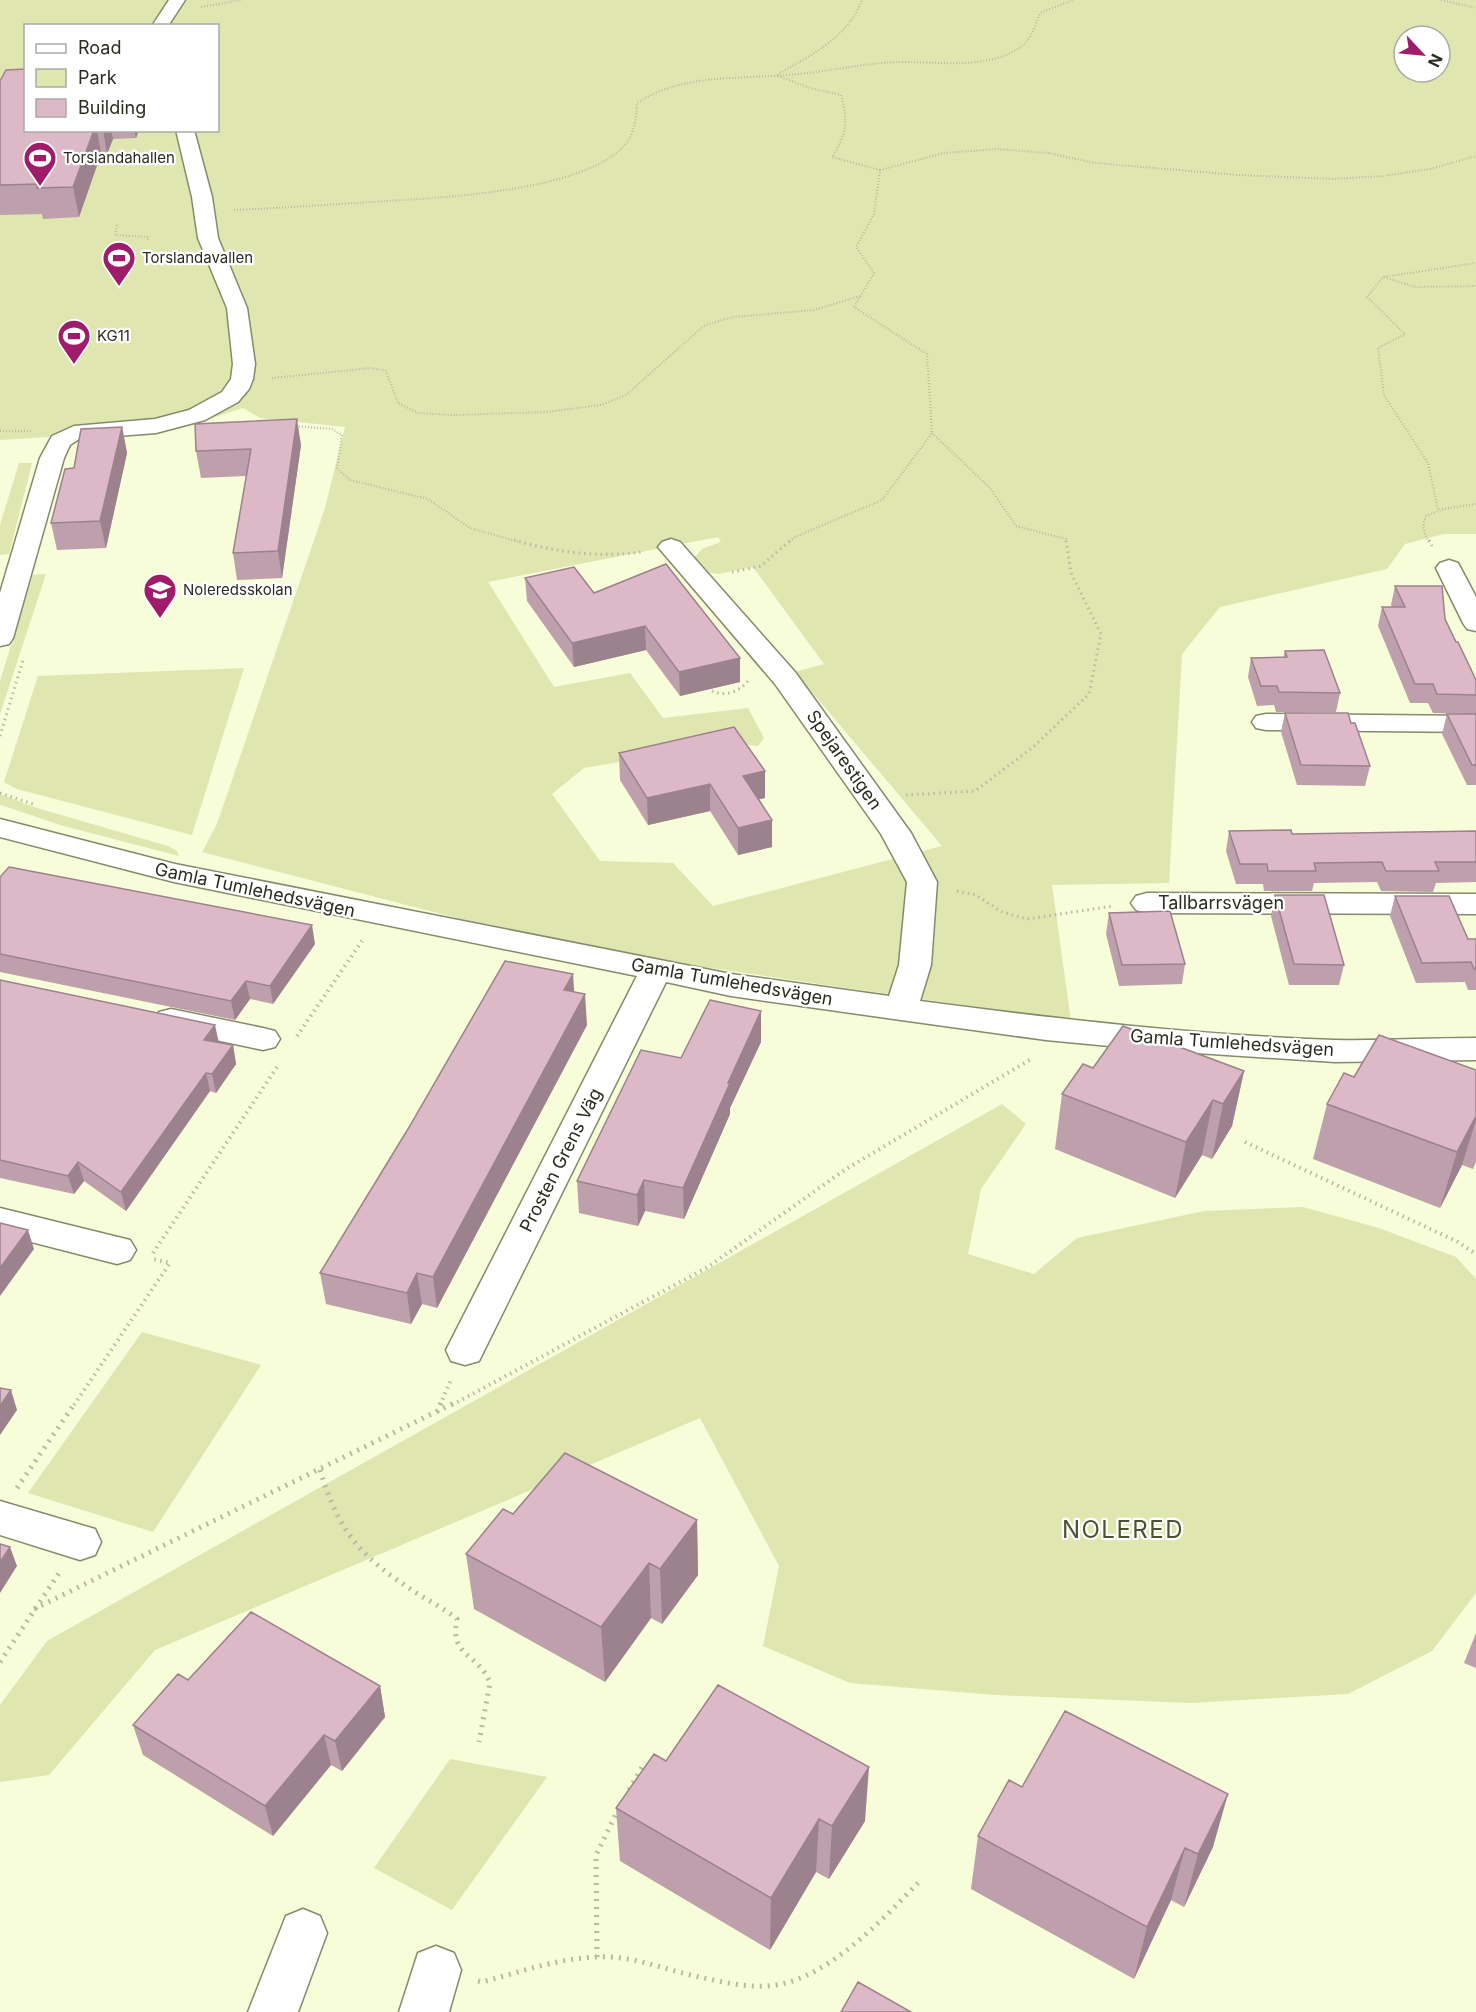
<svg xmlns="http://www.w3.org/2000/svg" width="1476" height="2012" viewBox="0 0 1476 2012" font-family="Inter,sans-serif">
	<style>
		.green { fill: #dfe6b0; fill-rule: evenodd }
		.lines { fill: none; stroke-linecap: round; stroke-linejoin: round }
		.minor-casing { stroke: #858a6a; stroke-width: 3 }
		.path-far3 { stroke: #b7bb9f; stroke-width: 2; stroke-dasharray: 1 2; stroke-linecap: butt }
		.path-far2 { stroke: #b7bb9f; stroke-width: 3; stroke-dasharray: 1.5 4; stroke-linecap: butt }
		.path-far1 { stroke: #b7bb9f; stroke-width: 4; stroke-dasharray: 1.5 4.5; stroke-linecap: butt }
		.path { stroke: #b7bb9f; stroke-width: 5; stroke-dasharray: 2 6; stroke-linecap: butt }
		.minor { fill: #fff; fill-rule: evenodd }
		.wall { fill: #be9fac }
		.shaded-wall { fill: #9b828c }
		.building { fill: #ddb9c8; stroke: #9b828c; stroke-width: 1.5 }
		.labels { text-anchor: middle; stroke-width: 4.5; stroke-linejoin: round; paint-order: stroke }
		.far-poi-label { font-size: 15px; fill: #2b2c1f; stroke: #fff; text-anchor: start }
		.street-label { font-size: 18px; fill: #2b2c1f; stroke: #fff }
		.near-neighbourhood-label { font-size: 24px; letter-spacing: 1.5px; fill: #4e5234; stroke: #fff }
	</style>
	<rect width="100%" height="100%" fill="#f7fcd9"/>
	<path class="green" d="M 0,0 L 1476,0 L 1476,534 L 1444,534 L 1405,544 L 1387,569 L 1220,607 L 1182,654 L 1169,883 L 1052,885 L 1071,1021 L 704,967 L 511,932 L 202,852 L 217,824 L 325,508 L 345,427 L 260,418 L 243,408 L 178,429 L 0,440 ZM 26,26 L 218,26 L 218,130 L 26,130 ZM 1404,36 L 1440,36 L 1440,72 L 1404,72 ZM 718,537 L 721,542 L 702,549 L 694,558 L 706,572 L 718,574 L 753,567 L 824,664 L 795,672 L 942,846 L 713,906 L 673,863 L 600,861 L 552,794 L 584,768 L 731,743 L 758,746 L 764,738 L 748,708 L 663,718 L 630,673 L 554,687 L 488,582 Z
		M 19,463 L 32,463 L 9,554 L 0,555 L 0,525 Z
		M 46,574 L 0,714 L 0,681 L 33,575 Z
		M 244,668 L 192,835 L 17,789 L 4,782 L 38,676 Z
		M 0,794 L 37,808 L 168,846 L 177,851 L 179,856 L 60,825 L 4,806 L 0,805 Z
		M 1002,1104 L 1026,1124 L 981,1189 L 968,1254 L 1034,1274 L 1077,1238 L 1204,1211 L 1303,1207 L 1379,1228 L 1456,1257 L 1476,1279 L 1476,1593 L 1432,1651 L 1348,1694 L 1191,1703 L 995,1695 L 850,1683 L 763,1646 L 779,1566 L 700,1418 L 155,1650 L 49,1775 L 0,1782 L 0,1705 L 47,1641 Z
		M 142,1332 L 261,1365 L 153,1532 L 28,1493 Z
		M 450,1759 L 547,1777 L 452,1910 L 374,1868 Z"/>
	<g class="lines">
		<defs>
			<path id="minor" d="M 169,0 L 185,0 L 168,26 L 152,26 Z
				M 176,130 L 194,130 L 212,197 L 218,238 L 247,308 L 255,364 L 253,379 L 249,389 L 238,402 L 205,420 L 156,433 L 79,439 L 70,445 L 64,458 L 13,638 L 9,644 L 0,646 L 0,593 L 40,458 L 52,436 L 74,426 L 155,419 L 189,410 L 222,392 L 231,379 L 233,364 L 227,308 L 198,238 L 192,197 Z
				M 671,539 L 680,542 L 795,672 L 911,833 L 937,882 L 931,965 L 920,1001 C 1057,1019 1196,1035 1334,1040 C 1381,1041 1429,1038 1476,1038 L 1476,1060 L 1335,1062 L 1151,1050 L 1046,1040 L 901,1020 L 731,996 L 666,982 L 479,1361 L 465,1365 L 451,1361 L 446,1350 L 637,976 L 174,882 L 0,837 L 0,819 L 175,864 L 731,974 L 889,996 L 899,965 L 907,882 L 881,834 L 775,684 L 658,547 L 662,542 Z
				M 1449,560 L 1458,563 L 1476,597 L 1476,631 L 1467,629 L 1463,623 L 1436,568 L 1440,563 Z
				M 1266,714 L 1476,716 L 1476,732 L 1266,730 L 1256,728 L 1252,722 L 1256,716 Z
				M 1147,893 L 1476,894 L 1476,914 L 1147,913 L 1136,910 L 1131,903 L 1136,896 Z
				M 171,1009 L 263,1028 L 275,1031 L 280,1039 L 275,1047 L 263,1050 L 159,1028 L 154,1020 L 159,1012 Z
				M 0,1208 L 130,1240 L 136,1250 L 130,1260 L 117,1264 L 0,1234 Z
				M 0,1501 L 95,1529 L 101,1542 L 95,1555 L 80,1560 L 0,1535 Z
				M 303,1909 L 320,1916 L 327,1933 L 298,2012 L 248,2012 L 286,1916 Z
				M 436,1946 L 454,1953 L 461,1970 L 449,2012 L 399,2012 L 418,1953 Z"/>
		</defs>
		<use href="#minor" class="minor-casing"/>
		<path class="path-far3" d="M 1441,0 L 1476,8
			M 201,7 L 241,0
			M 777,75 C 810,55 847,39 862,0
			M 778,76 L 810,88 L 841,95 C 848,120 847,135 832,157 L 880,170 L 874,214 L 856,247 L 874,273 L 854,307 L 927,354 L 932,433 L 882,500 L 795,537 L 789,542
			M 880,170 L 944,153 L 998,149 L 1048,153 L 1095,163 L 1238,175 L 1335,179 L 1383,176 L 1430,169 L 1476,156
			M 234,210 C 280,208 325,205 370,202 C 434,198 580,193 624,146 C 635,134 636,118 637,103 C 684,72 744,80 798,74 C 831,71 864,63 898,62 C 935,61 982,70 1016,50 C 1031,42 1034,28 1040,13 L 1073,0
			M 117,225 L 115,235 L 148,237 L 148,241
			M 1384,277 L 1415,287 L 1476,286
			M 272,378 L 371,368 L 386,371 L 398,403 L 418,413 L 453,415 L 546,412 L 601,405 L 626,395 L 705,325 L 733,317 L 814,310 L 860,296
			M 293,426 L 332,429 L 342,435 L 337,468 L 350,480 L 428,499 L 470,528 L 519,542
			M 0,431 L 32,431
			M 932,433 L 990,488 L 1016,526 L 1066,539 L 1066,542
			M 1438,509 L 1428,463 L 1384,395 L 1378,348 L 1405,334 L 1367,297 L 1383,277 L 1476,263
			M 1429,542 C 1424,533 1421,526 1426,516 L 1443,509 L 1476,504"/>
		<path class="path-far2" d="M 514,540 C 554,552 599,558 641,552
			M 1429,540 L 1432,546
			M 732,572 L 761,566 L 791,540
			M 712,691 C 725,697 739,692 748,681
			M 0,736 L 24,657
			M 0,793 L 36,805
			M 906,795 L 975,791 L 1032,748 L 1089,694 L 1101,634 L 1071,573 L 1066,540
			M 957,891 L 976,895 L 1002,912 L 1027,919 L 1113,906"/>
		<path class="path-far1" d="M 297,1036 L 362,941
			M 1245,1142 L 1458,1242 L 1476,1254
			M 153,1253 L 277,1067
			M 74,1405 L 170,1263 L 153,1259
			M 440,1405 L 451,1380
			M 452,1405 L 708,1267 L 846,1169 L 1033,1058"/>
		<path class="path" d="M 437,1412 L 441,1403
			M 320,1470 C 340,1535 361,1557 418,1594 C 431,1602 445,1609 457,1619 C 449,1658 479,1653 490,1683 L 479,1742
			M 17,1488 L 75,1403
			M 34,1609 L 454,1403
			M 0,1662 L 59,1573
			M 629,1790 L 645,1762
			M 597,1957 L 596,1855 L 618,1810
			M 478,1981 L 482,1982 C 524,1971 567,1955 611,1957 C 641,1959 670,1971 699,1977 C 723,1982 752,1989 776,1985 C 829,1977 882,1920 918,1883"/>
		<use href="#minor" class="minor"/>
	</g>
	<path class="wall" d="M 0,81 L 26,130 L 139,130 L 136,138 L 113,139 L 107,154 L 101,154 L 79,217 L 43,219 L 42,214 L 0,215 Z
		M 122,427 L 127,453 L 106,548 L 57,550 L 51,523 L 74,468 Z
		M 301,445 L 282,578 L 237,580 L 233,553 L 246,476 L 201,478 L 196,451 Z
		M 525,578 L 594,593 L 740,682 L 680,696 L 646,650 L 574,667 L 527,601 Z
		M 1395,586 L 1445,619 L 1476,680 L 1476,785 L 1467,785 L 1442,734 L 1447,714 L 1465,714 L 1433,713 L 1428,703 L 1410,703 L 1378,626 L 1382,607 L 1392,607 L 1391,605 Z
		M 1285,651 L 1340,693 L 1336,712 L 1276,712 L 1274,705 L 1257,706 L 1248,677 L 1251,658 L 1283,658 Z
		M 1285,713 L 1351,723 L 1370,766 L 1365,786 L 1297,785 L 1281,732 Z
		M 619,753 L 765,771 L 765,798 L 759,799 L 772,820 L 772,847 L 738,855 L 710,811 L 648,825 L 620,780 Z
		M 1229,831 L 1292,834 L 1476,831 L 1476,882 L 1436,883 L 1433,892 L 1381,891 L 1377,882 L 1314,883 L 1312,891 L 1264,891 L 1263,884 L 1236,884 L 1226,851 Z
		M 0,877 L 315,944 L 273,1004 L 250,999 L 235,1020 L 0,972 Z
		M 1275,895 L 1344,965 L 1339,985 L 1289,985 L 1271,916 Z
		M 1395,896 L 1468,939 L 1476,939 L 1476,990 L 1468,990 L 1465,982 L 1416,983 L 1390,916 Z
		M 1109,913 L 1185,964 L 1182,984 L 1119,986 L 1106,934 Z
		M 0,980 L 218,1042 L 233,1045 L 236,1064 L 216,1093 L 210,1091 L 126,1211 L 84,1181 L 74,1194 L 0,1178 Z
		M 574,992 L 587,1025 L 437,1308 L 422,1304 L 411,1324 L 326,1304 L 320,1273 Z
		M 761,1011 L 761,1042 L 730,1108 L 730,1114 L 684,1219 L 645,1211 L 638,1226 L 579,1213 L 577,1181 L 681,1058 Z
		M 1093,1068 L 1244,1071 L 1232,1126 L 1212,1159 L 1202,1155 L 1175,1198 L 1055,1149 L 1062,1094 Z
		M 1476,1070 L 1476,1162 L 1473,1169 L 1462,1165 L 1440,1208 L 1313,1159 L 1327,1104 L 1354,1077 Z
		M 513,1514 L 697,1520 L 698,1575 L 662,1624 L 651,1618 L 605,1682 L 474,1609 L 466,1554 Z
		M 1476,1633 L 1476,1668 L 1464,1663 Z
		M 188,1680 L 380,1686 L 385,1717 L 342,1771 L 331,1765 L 273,1836 L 143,1755 L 133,1725 Z
		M 666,1761 L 865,1821 L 829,1879 L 816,1872 L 770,1950 L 620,1861 L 616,1808 Z
		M 1022,1787 L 1213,1847 L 1184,1907 L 1171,1900 L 1134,1979 L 971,1889 L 978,1836 Z"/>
	<path class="shaded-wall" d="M 94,130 L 97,130 L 101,154 L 79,217 L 73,187 Z
		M 103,130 L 111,130 L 113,139 L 107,154 Z
		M 134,130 L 139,130 L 136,138 Z
		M 297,419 L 301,445 L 282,578 L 278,551 Z
		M 122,427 L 127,453 L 106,548 L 100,521 Z
		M 645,626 L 646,650 L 574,667 L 572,643 Z
		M 740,658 L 740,682 L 680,696 L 679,672 Z
		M 765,771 L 765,798 L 743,803 L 743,776 Z
		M 710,784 L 710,811 L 648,825 L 647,798 Z
		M 772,820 L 772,847 L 738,855 L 738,828 Z
		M 312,925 L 315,944 L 273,1004 L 270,986 Z
		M 573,974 L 575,1005 L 564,990 Z
		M 246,981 L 250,999 L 235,1020 L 231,1001 Z
		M 585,994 L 587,1025 L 437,1308 L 433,1277 Z
		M 761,1011 L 761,1042 L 730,1108 L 730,1114 L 684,1219 L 683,1188 L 728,1083 Z
		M 215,1025 L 219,1043 L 204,1040 Z
		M 233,1045 L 236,1064 L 216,1093 L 212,1074 Z
		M 1244,1071 L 1232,1126 L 1212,1159 L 1223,1104 Z
		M 206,1073 L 210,1091 L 126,1211 L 121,1192 Z
		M 1213,1100 L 1202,1155 L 1175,1198 L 1186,1142 Z
		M 1476,1116 L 1476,1120 L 1462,1165 L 1440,1208 L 1457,1152 Z
		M 78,1162 L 84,1181 L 74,1194 L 68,1176 Z
		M 644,1180 L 645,1211 L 638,1226 L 637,1195 Z
		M 28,1230 L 34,1249 L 0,1296 L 0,1268 Z
		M 417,1273 L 422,1304 L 411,1324 L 407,1293 Z
		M 11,1390 L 17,1410 L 0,1435 L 0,1406 Z
		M 697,1520 L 698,1575 L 662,1624 L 660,1569 Z
		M 10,1547 L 17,1566 L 0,1593 L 0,1562 Z
		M 649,1563 L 651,1618 L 605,1682 L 601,1627 Z
		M 380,1686 L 385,1717 L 342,1771 L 335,1741 Z
		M 324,1735 L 331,1765 L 273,1836 L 265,1806 Z
		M 869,1767 L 865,1821 L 829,1879 L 832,1826 Z
		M 1228,1794 L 1213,1847 L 1184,1907 L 1198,1854 Z
		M 819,1819 L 816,1872 L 770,1950 L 771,1898 Z
		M 1185,1848 L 1171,1900 L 1134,1979 L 1147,1927 Z"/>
	<path class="building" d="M 26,69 L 26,130 L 94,130 L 73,187 L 37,188 L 38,184 L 0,185 L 0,81 L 6,70 Z
		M 297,419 L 278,551 L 233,553 L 251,449 L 196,451 L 195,424 Z
		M 122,427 L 100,521 L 51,523 L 65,469 L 74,468 L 81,429 Z
		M 666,564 L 740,658 L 679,672 L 645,626 L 572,643 L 525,578 L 574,567 L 594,593 Z
		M 1395,586 L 1442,586 L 1445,619 L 1456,642 L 1458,642 L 1476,680 L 1476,695 L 1437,694 L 1433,684 L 1415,684 L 1382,607 L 1405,607 Z
		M 1324,650 L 1340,693 L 1279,692 L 1277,686 L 1261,686 L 1251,658 L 1287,657 L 1285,651 Z
		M 1285,713 L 1348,713 L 1351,723 L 1355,723 L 1370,766 L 1301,765 Z
		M 1447,714 L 1476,714 L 1476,765 L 1472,765 Z
		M 734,727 L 765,771 L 743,776 L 772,820 L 738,828 L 710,784 L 647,798 L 619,753 Z
		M 1291,830 L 1292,834 L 1476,831 L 1476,862 L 1435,862 L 1439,871 L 1386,871 L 1382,862 L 1314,863 L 1316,871 L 1268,871 L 1267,864 L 1240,864 L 1229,831 Z
		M 9,867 L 312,925 L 270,986 L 246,981 L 231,1001 L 0,954 L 0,877 Z
		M 1275,895 L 1324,895 L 1344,965 L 1294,964 Z
		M 1395,896 L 1449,896 L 1468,939 L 1476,939 L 1476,969 L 1474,969 L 1471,962 L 1422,963 Z
		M 1170,911 L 1185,964 L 1122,965 L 1109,913 Z
		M 505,961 L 573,974 L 564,990 L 585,994 L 433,1277 L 417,1273 L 407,1293 L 320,1273 L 408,1129 Z
		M 0,980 L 215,1025 L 204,1040 L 233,1045 L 212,1074 L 206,1073 L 121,1192 L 78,1162 L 68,1176 L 0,1160 Z
		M 710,1000 L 761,1011 L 728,1083 L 730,1083 L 683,1188 L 644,1180 L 637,1195 L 577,1181 L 641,1050 L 681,1058 Z
		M 1123,1026 L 1244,1071 L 1223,1104 L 1213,1100 L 1186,1142 L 1062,1094 L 1083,1064 L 1093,1068 Z
		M 1379,1035 L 1476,1070 L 1476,1116 L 1457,1152 L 1327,1104 L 1344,1073 L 1354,1077 Z
		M 0,1223 L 28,1230 L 0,1268 Z
		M 0,1388 L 11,1390 L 0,1406 Z
		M 565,1453 L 697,1520 L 660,1569 L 649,1563 L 601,1627 L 466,1554 L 503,1509 L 513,1514 Z
		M 0,1544 L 10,1547 L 0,1562 Z
		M 251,1612 L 380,1686 L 335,1741 L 324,1735 L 265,1806 L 133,1725 L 178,1674 L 188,1680 Z
		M 718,1685 L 869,1767 L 832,1826 L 819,1819 L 771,1898 L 616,1808 L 654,1754 L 666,1761 Z
		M 1065,1711 L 1228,1794 L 1198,1854 L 1185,1848 L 1147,1927 L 978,1836 L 1009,1780 L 1022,1787 Z
		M 858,1982 L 911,2012 L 841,2012 Z"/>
	<defs>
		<symbol id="stadium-pin" viewBox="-11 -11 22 30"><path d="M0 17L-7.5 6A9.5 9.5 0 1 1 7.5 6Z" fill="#a01b69" stroke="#fff"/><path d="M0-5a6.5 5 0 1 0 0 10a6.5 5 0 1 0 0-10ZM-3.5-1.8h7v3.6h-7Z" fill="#fff"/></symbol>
		<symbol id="school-pin" viewBox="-11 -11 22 30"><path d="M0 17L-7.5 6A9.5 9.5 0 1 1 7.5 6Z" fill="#a01b69" stroke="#fff"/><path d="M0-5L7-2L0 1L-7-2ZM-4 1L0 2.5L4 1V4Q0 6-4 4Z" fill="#fff"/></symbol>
	</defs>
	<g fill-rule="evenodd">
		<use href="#stadium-pin" x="21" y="139" width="38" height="52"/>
		<use href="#stadium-pin" x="100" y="239" width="38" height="52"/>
		<use href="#stadium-pin" x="55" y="317" width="38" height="52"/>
		<use href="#school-pin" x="141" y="571" width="38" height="52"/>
	</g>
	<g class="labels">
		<g class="far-poi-label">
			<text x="63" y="163">Torslandahallen</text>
			<text x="142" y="263">Torslandavallen</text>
			<text x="97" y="341">KG11</text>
			<text x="183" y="595">Noleredsskolan</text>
		</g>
		<g class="street-label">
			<text transform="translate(844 760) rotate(55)" y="6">Spejarestigen</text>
			<text transform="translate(255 890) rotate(12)" y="6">Gamla Tumlehedsvägen</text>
			<text x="1221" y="909">Tallbarrsvägen</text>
			<text transform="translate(732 982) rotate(10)" y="6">Gamla Tumlehedsvägen</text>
			<text transform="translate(1232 1043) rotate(4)" y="6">Gamla Tumlehedsvägen</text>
			<text transform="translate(561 1160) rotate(-63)" y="6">Prosten Grens Väg</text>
		</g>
		<g class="near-neighbourhood-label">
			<text x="1123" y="1538">NOLERED</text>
		</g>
	</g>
	<rect x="24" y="24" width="195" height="108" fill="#ffffff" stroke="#aaaba5" stroke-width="1.5"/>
	<rect x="36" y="44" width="30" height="9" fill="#ffffff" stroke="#aaaba5" stroke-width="1.5"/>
	<text x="78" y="54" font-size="18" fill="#2b2c1f">Road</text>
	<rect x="36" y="69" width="30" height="18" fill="#dfe6b0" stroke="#aaaba5" stroke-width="1.5"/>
	<text x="78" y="84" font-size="18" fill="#2b2c1f">Park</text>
	<rect x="36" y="99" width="30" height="18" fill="#ddb9c8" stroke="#aaaba5" stroke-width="1.5"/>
	<text x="78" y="114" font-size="18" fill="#2b2c1f">Building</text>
	<g transform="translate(1422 54) rotate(116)"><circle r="28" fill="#ffffff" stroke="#aaaba5" stroke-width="1.5"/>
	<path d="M0-4.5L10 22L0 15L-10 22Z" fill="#a01b69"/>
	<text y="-9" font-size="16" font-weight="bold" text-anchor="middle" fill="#2b2c1f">N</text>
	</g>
</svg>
